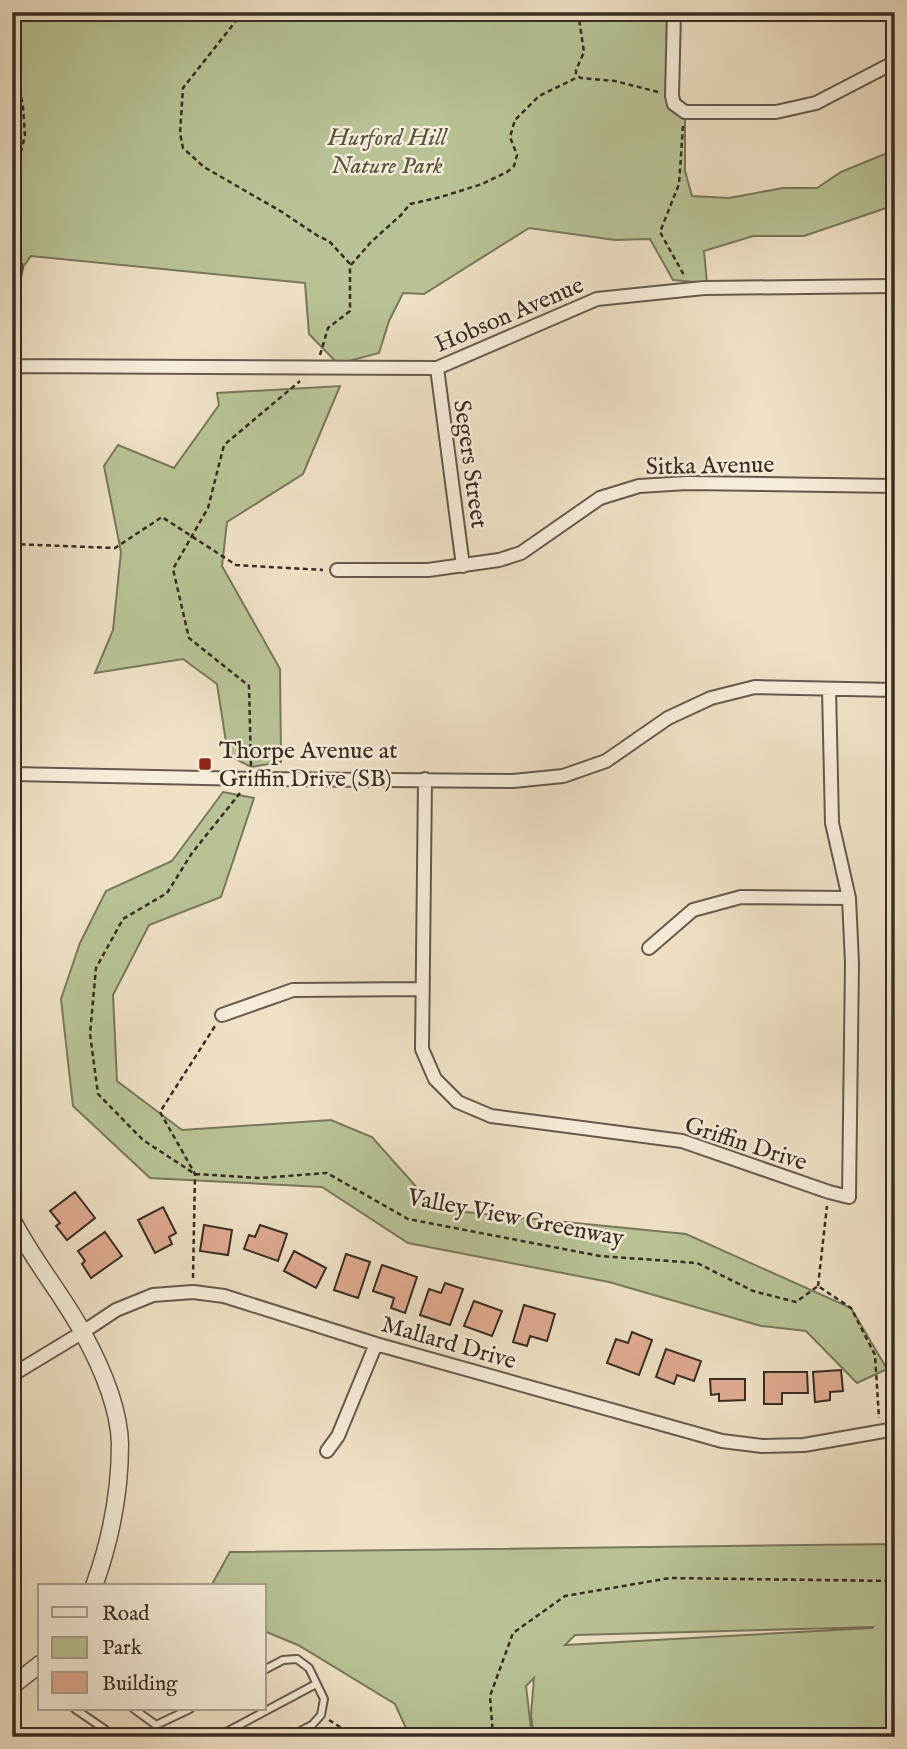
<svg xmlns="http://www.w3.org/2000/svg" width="907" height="1749" viewBox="0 0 907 1749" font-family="'IM FELL English',serif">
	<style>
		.green { fill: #b8c395; stroke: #78785d; stroke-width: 2; fill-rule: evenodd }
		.building { fill: #e1ab91; stroke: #382c25; stroke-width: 2 }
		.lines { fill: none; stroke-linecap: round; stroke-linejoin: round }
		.service-casing { stroke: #66594d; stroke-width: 10 }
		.minor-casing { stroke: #66594d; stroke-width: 16 }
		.tertiary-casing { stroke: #66594d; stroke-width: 19 }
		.path { stroke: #382c25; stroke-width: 2.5; stroke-dasharray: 5 3.5; stroke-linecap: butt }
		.service { stroke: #f5ecd9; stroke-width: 6 }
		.minor { stroke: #f5ecd9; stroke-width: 12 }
		.tertiary { stroke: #f5ecd9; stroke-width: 16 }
		.poi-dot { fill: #8f2418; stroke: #f5ecd9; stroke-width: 2.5 }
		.labels { text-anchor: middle; stroke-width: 5; stroke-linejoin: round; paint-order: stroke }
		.park-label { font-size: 24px; font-style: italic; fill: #585241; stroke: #f5ecd9 }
		.street-label { font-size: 24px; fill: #382c25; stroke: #f5ecd9 }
		.poi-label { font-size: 24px; fill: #382c25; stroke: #f5ecd9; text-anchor: start }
	</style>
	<rect width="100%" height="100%" fill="#efe1c5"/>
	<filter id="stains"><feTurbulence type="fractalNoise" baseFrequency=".00286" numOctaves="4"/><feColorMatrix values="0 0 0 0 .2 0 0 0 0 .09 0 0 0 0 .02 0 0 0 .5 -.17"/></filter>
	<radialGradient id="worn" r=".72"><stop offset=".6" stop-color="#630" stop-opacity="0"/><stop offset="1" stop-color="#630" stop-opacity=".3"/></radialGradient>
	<path class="green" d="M 12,12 L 674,12 L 672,96 L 685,112 L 685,171 L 692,196 L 729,198 L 783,188 L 817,188 L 841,172 L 885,154 L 895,142 L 895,205 L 804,236 L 753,236 L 704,251 L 707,283 L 673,280 L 650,239 L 615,240 L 529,228 L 424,294 L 403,293 L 389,321 L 379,353 L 338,364 L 309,334 L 305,283 L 31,256 L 12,282 Z
		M 340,386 L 303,474 L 227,522 L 222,566 L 280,669 L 281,762 L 251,767 L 228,755 L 217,684 L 183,659 L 95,673 L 113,630 L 121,552 L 104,466 L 118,445 L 174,468 L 219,405 L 217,393 Z
		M 223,792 L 254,798 L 221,897 L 149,925 L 113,995 L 117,1081 L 182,1130 L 331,1120 L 372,1137 L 436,1209 L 686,1234 L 851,1308 L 887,1369 L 857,1383 L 806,1331 L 761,1326 L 609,1282 L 408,1243 L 322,1187 L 150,1178 L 73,1106 L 61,999 L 80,943 L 106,891 L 172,861 Z
		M 895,1544 L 895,1737 L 534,1737 L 531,1715 L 534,1678 L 526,1686 L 532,1737 L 410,1737 L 395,1704 L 298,1645 L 264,1631 L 264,1586 L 211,1586 L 230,1552 ZM 873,1627 L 872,1628 L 565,1645 L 575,1635 Z"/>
	<path class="building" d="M 75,1192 L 95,1218 L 67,1240 L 56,1226 L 60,1223 L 50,1211 Z
		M 163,1207 L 176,1233 L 169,1237 L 172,1244 L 155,1253 L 138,1220 Z
		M 204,1225 L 232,1230 L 228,1255 L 200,1251 Z
		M 260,1225 L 287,1234 L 278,1261 L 244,1249 L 249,1235 L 255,1237 Z
		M 105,1232 L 122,1256 L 91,1278 L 82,1264 L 85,1261 L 78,1251 Z
		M 294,1251 L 326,1268 L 316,1288 L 284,1271 Z
		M 346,1254 L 370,1262 L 358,1298 L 334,1290 Z
		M 382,1265 L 417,1277 L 405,1313 L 391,1308 L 394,1298 L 373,1291 Z
		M 445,1283 L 463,1289 L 450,1325 L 420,1315 L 429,1289 L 441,1293 Z
		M 474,1301 L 502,1311 L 492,1336 L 464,1326 Z
		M 524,1305 L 555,1314 L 547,1341 L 530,1336 L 527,1346 L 513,1342 Z
		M 632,1332 L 652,1340 L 639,1375 L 607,1363 L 616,1339 L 628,1343 Z
		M 666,1349 L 701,1361 L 694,1381 L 677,1375 L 674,1384 L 656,1377 Z
		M 841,1370 L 843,1391 L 830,1392 L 830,1400 L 815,1402 L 813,1372 Z
		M 764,1372 L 807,1372 L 808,1393 L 782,1393 L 782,1404 L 764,1404 Z
		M 710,1379 L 745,1379 L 745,1400 L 719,1401 L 719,1394 L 711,1395 Z"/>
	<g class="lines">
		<defs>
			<path id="service" d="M 264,1670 L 283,1660 L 297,1659 L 309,1668 L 324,1699 L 321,1715 L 312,1725 L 289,1737
				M 75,1709 L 116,1737
				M 134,1709 L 156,1725 L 190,1709
				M 217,1737 L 316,1684"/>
			<path id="minor" d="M 674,12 L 672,96 L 674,104 L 685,112 L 776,112 L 816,103 L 895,62
				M 12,366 L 437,368 L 597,299 L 704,288 L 895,286
				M 437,368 L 463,566
				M 12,438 L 13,283 L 16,267
				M 337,570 L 428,570 L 499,560 L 521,553 L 600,498 L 639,486 L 687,483 L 895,486
				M 12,774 L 251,779 L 513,781 L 563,776 L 606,761 L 668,718 L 711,698 L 755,687 L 895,690
				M 425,779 L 422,1049 L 435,1079 L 458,1102 L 491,1116 L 682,1141 L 829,1192 L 849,1197 L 852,963 L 849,898 L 832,823 L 829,689
				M 649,948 L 693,910 L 741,897 L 849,898
				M 222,1015 L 293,990 L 422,989
				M 12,1375 L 83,1332 L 116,1310 L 153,1295 L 193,1292 L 224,1296 L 376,1344 L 722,1441 L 762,1446 L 804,1445 L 895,1429
				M 327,1451 L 338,1436 L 376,1344"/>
			<path id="tertiary" d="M 12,1219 C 32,1259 62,1294 83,1333 C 101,1366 119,1406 120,1444 C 120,1491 110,1542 94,1586
				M 12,1686 L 40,1664"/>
		</defs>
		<use href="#service" class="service-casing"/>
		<use href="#minor" class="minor-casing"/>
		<use href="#tertiary" class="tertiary-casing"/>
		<path class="path" d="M 243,12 L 183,88 L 180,133 L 183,148 L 204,167 L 282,212 L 318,236 L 329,241 L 351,265
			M 578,12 L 584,52 L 576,70 L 576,75 L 581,78 L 615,81 L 658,92
			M 12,30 L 14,57 L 23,107 L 25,136 L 12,187
			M 683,126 L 679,184 L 660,232 L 685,277
			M 320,355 L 328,328 L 350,311 L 350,269 L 351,265 L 371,242 L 401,215 L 410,204 L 441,197 L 482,184 L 507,172 L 514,166 L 517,155 L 510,137 L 515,120 L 539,96 L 574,79 L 576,75
			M 12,544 L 115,548 L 162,517 L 236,565 L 323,570
			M 251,766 L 249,686 L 189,638 L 173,569 L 208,508 L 224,445 L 300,381
			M 240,793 L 192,853 L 167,893 L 123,919 L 96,968 L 90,1034 L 98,1094 L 143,1140 L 195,1174 L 260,1178 L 327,1173 L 408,1219 L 600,1256 L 697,1263 L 753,1291 L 796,1302 L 818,1286 L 851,1308 L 875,1355 L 879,1418
			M 193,1278 L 195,1174 L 160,1112 L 215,1026
			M 818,1286 L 827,1206
			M 329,1720 L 356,1737
			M 493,1737 L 490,1696 L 513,1633 L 565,1596 L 670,1578 L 895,1581"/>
		<use href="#service" class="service"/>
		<use href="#minor" class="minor"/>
		<use href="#tertiary" class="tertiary"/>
	</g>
	<rect class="poi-dot" x="198" y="757" width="14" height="14" rx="3.5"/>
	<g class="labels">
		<g class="park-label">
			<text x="387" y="145">Hurford Hill<tspan x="387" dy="28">Nature Park</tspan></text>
		</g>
		<g class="street-label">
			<text transform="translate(509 314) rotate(-23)" y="8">Hobson Avenue</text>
			<text transform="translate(471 464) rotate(82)" y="8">Segers Street</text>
			<text transform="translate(710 465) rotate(-1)" y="8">Sitka Avenue</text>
			<text transform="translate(746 1143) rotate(18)" y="8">Griffin Drive</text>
			<text transform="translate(516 1217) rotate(11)" y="8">Valley View Greenway</text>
			<text transform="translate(449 1342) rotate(16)" y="8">Mallard Drive</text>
		</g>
		<g class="poi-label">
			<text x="219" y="758">Thorpe Avenue at<tspan x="219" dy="28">Griffin Drive (SB)</tspan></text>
		</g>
	</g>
	<rect width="907" height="1749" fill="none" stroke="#efe1c5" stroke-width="42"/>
	<rect x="14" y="14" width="879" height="1721" fill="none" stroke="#382c25" stroke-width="3.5"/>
	<rect x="21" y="21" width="865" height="1707" fill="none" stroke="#382c25" stroke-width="2"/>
	<rect x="38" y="1584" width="228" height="126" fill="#f5ecd9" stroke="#a99f91" stroke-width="2"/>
	<rect x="52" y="1607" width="35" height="10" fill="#f5ecd9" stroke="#a99f91" stroke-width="2"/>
	<text x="102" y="1620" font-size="21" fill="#382c25">Road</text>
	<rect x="52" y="1637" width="35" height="21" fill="#b8c395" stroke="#a99f91" stroke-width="2"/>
	<text x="102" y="1654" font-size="21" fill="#382c25">Park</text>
	<rect x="52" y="1672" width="35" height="21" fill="#e1ab91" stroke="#a99f91" stroke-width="2"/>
	<text x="102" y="1690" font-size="21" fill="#382c25">Building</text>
	<rect width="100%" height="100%" filter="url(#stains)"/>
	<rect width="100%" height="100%" fill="url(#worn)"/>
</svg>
